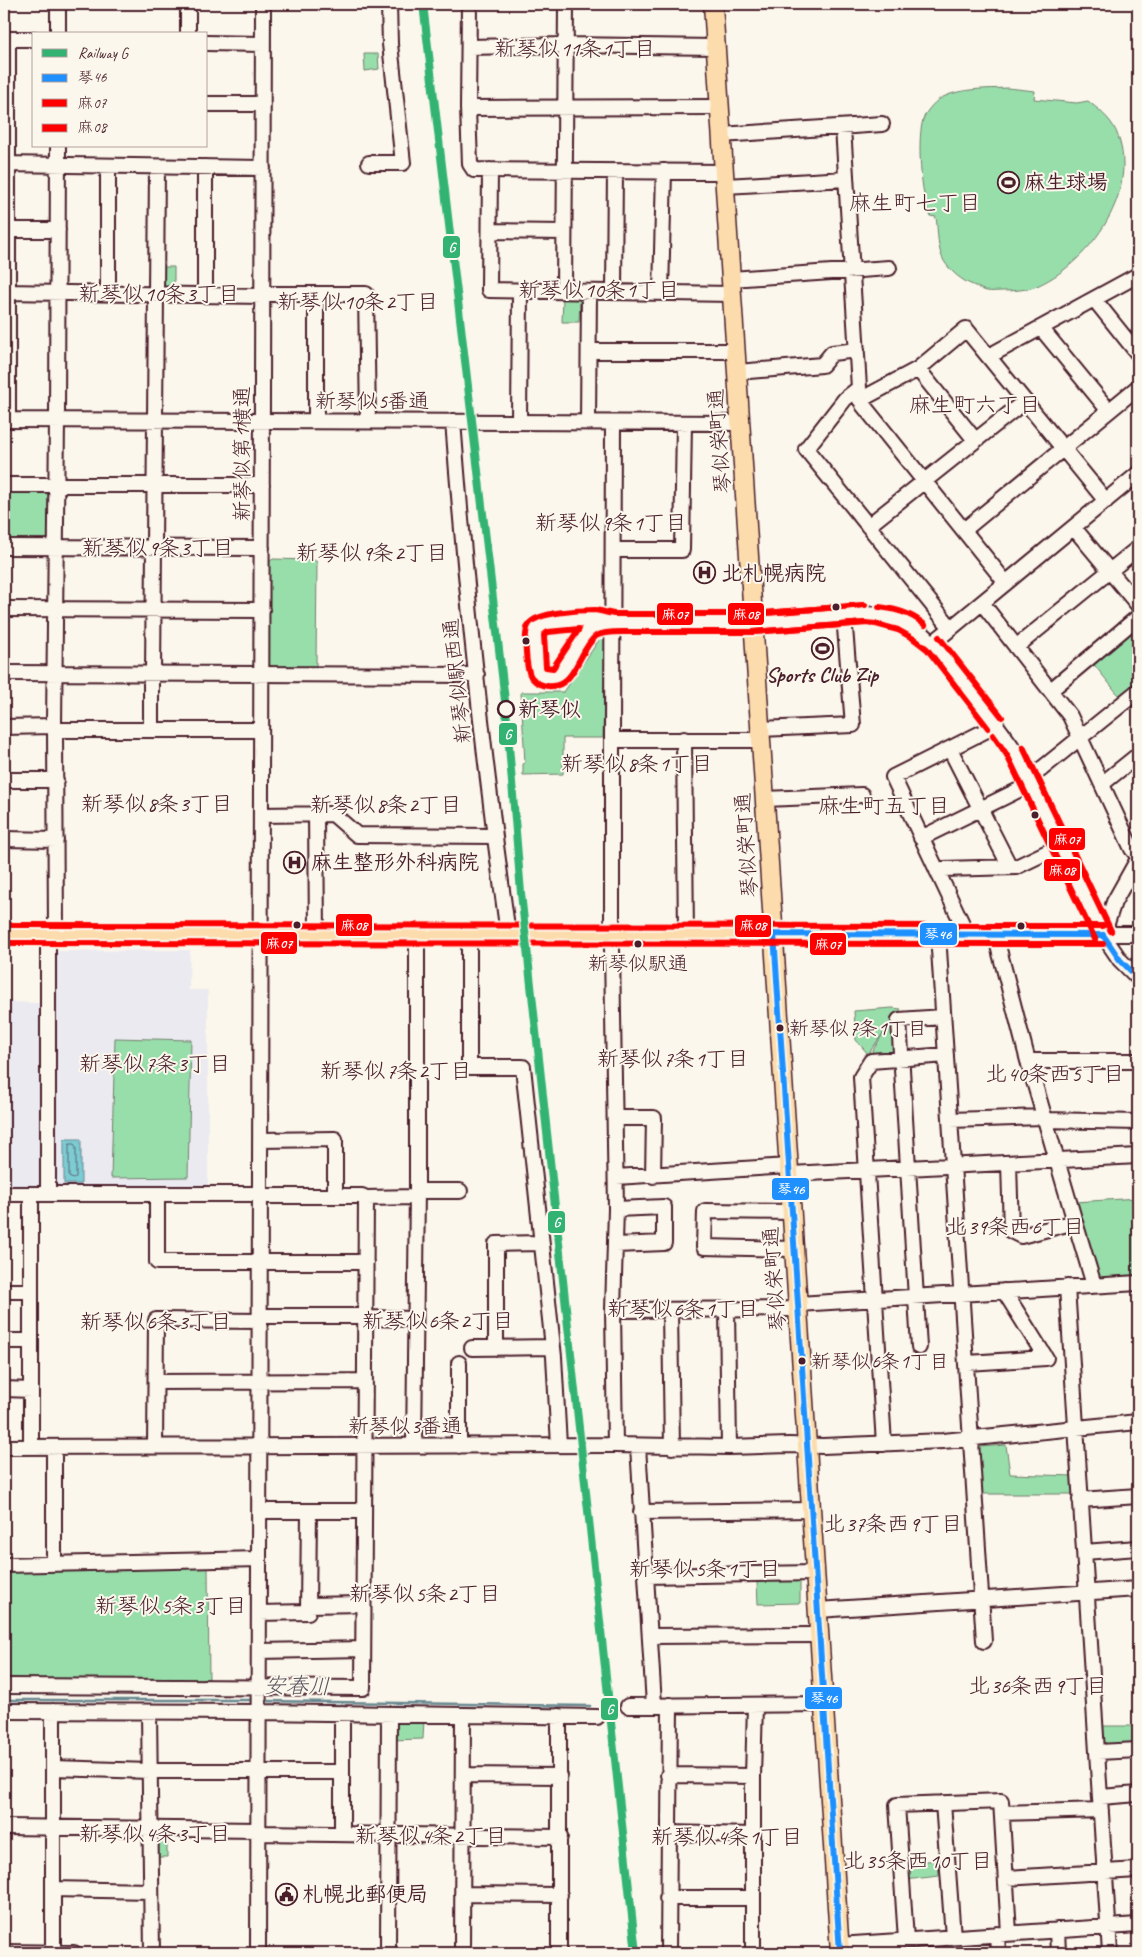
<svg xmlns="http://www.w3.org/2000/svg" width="1142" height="1957" viewBox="0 0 1142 1957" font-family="Caveat,'Klee One',sans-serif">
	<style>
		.built { fill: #eceaf1 }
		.green { fill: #98deab; stroke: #717e6b }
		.water { fill: #7bccd4; stroke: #678790 }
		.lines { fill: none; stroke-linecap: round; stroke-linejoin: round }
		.shore { stroke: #5e646f; stroke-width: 1 }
		.stream { stroke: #678790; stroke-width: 2.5 }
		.minor-casing { stroke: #4a1f2b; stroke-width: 18 }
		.major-casing { stroke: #4a1f2b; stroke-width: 21 }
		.minor { stroke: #fbf7ec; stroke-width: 14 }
		.major { stroke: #fcdcac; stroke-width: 18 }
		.bus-1-casing { stroke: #fbf7ec; stroke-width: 10 }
		.bus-2-casing { stroke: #fbf7ec; stroke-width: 10 }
		.bus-3-casing { stroke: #fbf7ec; stroke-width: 10 }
		.bus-1 { stroke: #1e90ff; stroke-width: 6 }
		.bus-2 { stroke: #f00; stroke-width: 6 }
		.bus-3 { stroke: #f00; stroke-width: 6 }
		.rail-1-casing { stroke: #fbf7ec; stroke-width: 11 }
		.rail-1 { stroke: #32b372; stroke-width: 8 }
		.bus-dot { fill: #4a1f2b; stroke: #fbf7ec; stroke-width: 2 }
		.stop-dot { fill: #fbf7ec; stroke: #4a1f2b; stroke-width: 2.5 }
		.labels { text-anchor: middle; stroke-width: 4; stroke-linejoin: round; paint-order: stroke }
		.bus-label { font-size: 20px; fill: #4a1f2b; stroke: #fbf7ec; text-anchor: start }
		.poi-label { font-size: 21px; font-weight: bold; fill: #4a1f2b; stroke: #fbf7ec; text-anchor: start }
		.street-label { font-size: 21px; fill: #4a1f2b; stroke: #fbf7ec }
		.stop-label { font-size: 21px; font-weight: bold; fill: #4a1f2b; stroke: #fbf7ec; text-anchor: start }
		.neighbourhood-label { font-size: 22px; fill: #4a1f2b; stroke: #fbf7ec }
		.water-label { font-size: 22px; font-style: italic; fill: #59535e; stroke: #fbf7ec }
		.line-badge { stroke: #fbf7ec; stroke-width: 2 }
		.badge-label { font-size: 14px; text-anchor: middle; font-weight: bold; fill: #fff }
	</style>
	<rect width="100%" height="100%" fill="#fbf7ec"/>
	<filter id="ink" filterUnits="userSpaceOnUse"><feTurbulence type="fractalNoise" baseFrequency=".02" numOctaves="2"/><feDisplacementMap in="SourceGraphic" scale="10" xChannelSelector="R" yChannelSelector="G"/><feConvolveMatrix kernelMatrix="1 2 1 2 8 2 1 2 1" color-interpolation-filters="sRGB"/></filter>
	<g filter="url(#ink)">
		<path class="built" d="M 190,950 L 189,990 L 208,990 L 208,1185 L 58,1187 L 54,1184 L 55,953 L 59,951 Z
			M 4,1002 L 40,1003 L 41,1185 L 38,1187 L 4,1187 Z"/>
		<path class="green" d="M 364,54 L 378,54 L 379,69 L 365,71 Z
			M 1008,88 L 1035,91 L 1034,99 L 1077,103 L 1088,101 C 1098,109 1110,118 1116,131 C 1142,190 1091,261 1039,285 C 1029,290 1013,291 1002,291 C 997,291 991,292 987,291 C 982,290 977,287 973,285 C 962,281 950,271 944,261 C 937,249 938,230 936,217 L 930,216 C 921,197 916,136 924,117 C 928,109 935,101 943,97 C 962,88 987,89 1008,88 Z
			M 160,267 L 174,267 L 174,290 L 160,291 Z
			M 563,298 L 580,299 L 579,322 L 562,322 Z
			M 50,490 L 50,541 L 6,542 L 6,491 Z
			M 273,559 L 314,560 L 317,562 L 316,666 L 272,667 L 268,663 L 269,562 Z
			M 1138,622 L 1138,684 L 1121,698 L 1091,661 Z
			M 601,637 L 605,638 L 603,738 L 563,738 L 563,774 L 523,775 L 523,764 L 525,763 L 521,692 L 564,692 Z
			M 892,1008 L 901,1009 L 887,1026 L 895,1026 L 896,1055 L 869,1057 L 884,1032 L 868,1054 L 856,1040 L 854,1011 Z
			M 115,1038 L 191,1040 L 188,1177 L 111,1178 Z
			M 1138,1198 L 1138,1275 L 1099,1278 L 1096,1275 L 1075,1202 Z
			M 1006,1445 L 1010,1474 L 1074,1476 L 1075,1494 L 981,1494 L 979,1447 Z
			M 208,1566 L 209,1682 L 4,1678 L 4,1571 Z
			M 800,1580 L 800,1603 L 758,1604 L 757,1582 Z
			M 392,1719 L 424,1719 L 423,1739 L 391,1740 Z
			M 1100,1726 L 1135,1726 L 1138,1730 L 1138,1743 L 1101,1746 Z
			M 154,1836 L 167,1837 L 167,1857 L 153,1857 Z
			M 938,1860 L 939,1876 L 905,1880 L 904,1863 Z"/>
		<path class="water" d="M 64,1139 L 81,1139 L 81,1184 L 64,1184 Z"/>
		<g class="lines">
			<path class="shore" d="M 70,1144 L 74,1144 L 76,1147 L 76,1177 L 73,1179 L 69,1177 L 69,1147 Z"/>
			<path class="stream" d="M 4,1700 L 253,1700
				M 264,1701 L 590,1706"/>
			<defs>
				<path id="minor" d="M 469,4 L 468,108 L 470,164 L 474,170 L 724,172
					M 58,34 L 58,4
					M 188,34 L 188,4
					M 4,39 L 34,39
					M 8,39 L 8,420
					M 206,43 L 263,44
					M 469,47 L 565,45 L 716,47
					M 206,104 L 263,104
					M 468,108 L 720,107
					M 843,127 L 859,388 L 845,399 L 806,449 L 951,628
					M 721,135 L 882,124
					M 369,163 L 403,163 L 390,44 L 389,4
					M 4,164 L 263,168
					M 205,167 L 205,295
					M 490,170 L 489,290 L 732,294
					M 725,186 L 846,179
					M 4,230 L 58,230
					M 490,231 L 564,232
					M 731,279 L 889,268
					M 564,291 L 566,4
					M 4,292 L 262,296
					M 614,292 L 615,171
					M 661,293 L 664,171
					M 108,294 L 108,166
					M 262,294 L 366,294 L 368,421
					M 316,294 L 316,421
					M 1094,299 L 1138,354
					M 1041,328 L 1109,411
					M 589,351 L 736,351
					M 989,356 L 1138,275
					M 918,369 L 975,440
					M 737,372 L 822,365 L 832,353 L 857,350
					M 860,393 L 863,405 L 1006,583
					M 860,400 L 918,369 L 966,329 L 1106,501
					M 4,420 L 741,423
					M 453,421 C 466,593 484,764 508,934
					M 519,422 L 520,291
					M 588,422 L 589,292
					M 613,423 L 612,740 L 612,949 L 616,1209 L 613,1310 L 615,1445
					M 4,485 L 262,485
					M 868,526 L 1025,401
					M 1074,528 L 1138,605
					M 964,530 L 1138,387
					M 4,547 L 262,548
					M 613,550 L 682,550 L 684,423
					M 982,603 L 1070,716 L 1132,849 L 1138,856
					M 4,609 L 262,610
					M 613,623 L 592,628 L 588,631 L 559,675 C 552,680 543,678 538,671 L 534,638 L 536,629 C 544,620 581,619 594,619 C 600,619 607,621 613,623 C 660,624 707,625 754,623 C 792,621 872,605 904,621 C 930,634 945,659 962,681 C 980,704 998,726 1015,751 L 1103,935 L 1120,960 L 1138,978
					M 933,643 L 1138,474
					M 1016,647 L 1138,548
					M 4,673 L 477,675
					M 151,674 L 151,730
					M 153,674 L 157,167
					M 1051,690 L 1138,617
					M 4,727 L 54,726
					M 760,729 L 853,725 L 844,616
					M 55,730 L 261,730
					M 684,739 L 686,934
					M 612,740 L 761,740
					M 950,749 L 1010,867
					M 1029,779 L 1138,691
					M 4,780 L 56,780
					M 1102,784 L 1138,755
					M 765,799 L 862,795
					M 316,814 L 317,934
					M 261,815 L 333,814 L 357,835 L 494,836
					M 921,838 L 1031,784
					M 4,839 L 56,840
					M 937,871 L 943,869 L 1016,867 L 1060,846
					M 48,934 L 48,1194
					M 56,934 L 55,730 L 54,726 L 57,420 L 58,146
					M 469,934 L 469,1067 L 523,1067 L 554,1357 L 559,1445
					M 774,934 L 1138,934
					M 938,934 L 984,1641
					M 967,934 L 893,777 L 997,725
					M 995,934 L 1028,1061 L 1075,1222 L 1021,1236 L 1011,1231 L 1009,1163
					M 1103,935 L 1114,902 L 1138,859
					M 1028,1061 L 1138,1061
					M 615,1118 L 654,1118 L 653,1176
					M 950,1120 L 1044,1117
					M 1045,1120 L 1138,1122
					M 260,1140 L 335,1139 L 335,1195
					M 790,1174 L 1138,1156
					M 616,1177 L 789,1166
					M 417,1191 L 460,1191
					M 4,1194 L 260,1194 L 267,1196 L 362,1196 L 366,1198 L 363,1688 L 4,1686
					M 157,1194 L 157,1262 L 366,1262
					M 366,1198 L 416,1197
					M 792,1212 L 705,1211 L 704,1247 L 795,1249
					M 1075,1222 L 1094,1285
					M 616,1245 L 664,1243 L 664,1207 L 616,1209
					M 1067,1287 L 1110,1953
					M 4,1291 L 31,1291
					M 798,1304 L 1138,1283
					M 613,1310 L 798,1309
					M 727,1310 L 729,1447
					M 670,1311 L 672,1447
					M 260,1316 L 365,1316
					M 365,1318 L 415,1319
					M 4,1341 L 31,1341
					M 919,1347 L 899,1020 L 943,1017
					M 472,1348 L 553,1347
					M 496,1348 L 496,1244 L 541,1243
					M 967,1363 L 1046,1358 L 1004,1291
					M 156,1382 L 365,1381
					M 4,1389 L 31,1390
					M 884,1444 L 861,1077 L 871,1061 L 946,1055
					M 414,1446 L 417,1191 L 417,934
					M 459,1446 L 459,1363
					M 638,1446 L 654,1705
					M 4,1447 L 615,1445 L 729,1447 L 789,1445 L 823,1446 L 943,1441 L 1138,1422
					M 31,1447 L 31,1194
					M 155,1447 L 156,1320 L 260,1321
					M 1080,1500 L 1138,1496
					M 259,1511 L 363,1511
					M 641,1512 L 811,1510
					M 1084,1552 L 1138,1548
					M 54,1564 L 54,1447
					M 4,1565 L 259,1559
					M 646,1576 L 815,1573
					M 308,1605 L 363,1604
					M 818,1610 L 1138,1589
					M 259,1613 L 308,1612 L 309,1511
					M 650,1636 L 819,1635
					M 259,1651 L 363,1649
					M 628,1706 L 824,1704
					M 4,1711 L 258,1712 L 597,1717
					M 53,1711 L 53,1953
					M 149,1712 L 152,1953
					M 559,1716 L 559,1953
					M 1098,1752 L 1138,1750
					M 53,1768 L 150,1771 L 258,1771
					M 258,1772 L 341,1772
					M 463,1775 L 560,1776
					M 668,1775 L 753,1776
					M 1101,1797 L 1138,1794
					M 943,1803 L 953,1937
					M 1002,1813 L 1101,1810
					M 4,1827 L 258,1830
					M 258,1833 L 560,1837
					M 668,1833 L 753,1835
					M 342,1834 L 342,1713
					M 1006,1878 L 1138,1870
					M 53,1889 L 150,1891
					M 462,1894 L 560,1895
					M 667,1898 L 752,1898
					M 1057,1930 L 1058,1953
					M 997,1934 L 998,1953
					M 906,1940 L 897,1805 L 1001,1801 L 1009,1933
					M 839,1945 L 1138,1925
					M 4,1952 L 74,1953
					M 258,1953 L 263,4
					M 388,1953 L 389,1714
					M 462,1953 L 463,1715
					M 668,1953 L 670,1705
					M 753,1953 L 753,1776 L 755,1705"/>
				<path id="major" d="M 713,4 L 840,1953
					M 4,934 L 774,934"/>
			</defs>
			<use href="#minor" class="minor-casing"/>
			<use href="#major" class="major-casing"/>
			<use href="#minor" class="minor"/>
			<use href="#major" class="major"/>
			<defs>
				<path id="bus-1" d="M 774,934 L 840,1953
					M 774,934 L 1103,935
					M 1103,935 L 1120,960 L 1138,978"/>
				<path id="bus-2" d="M 864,605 L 753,614 L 614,614 C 608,613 601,611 595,610 C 581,610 537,612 529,624 C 523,632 526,669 531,677 C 536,683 544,687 552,686 C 575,686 580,648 596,636 C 603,632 614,632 622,632 L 753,632 L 865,623
					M 879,607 C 896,609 911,613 925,625
					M 876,624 L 898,630 L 914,639
					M 1023,747 L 1111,931
					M 1007,755 L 1095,939
					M 4,943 L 1103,944"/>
				<path id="bus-3" d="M 627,614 L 753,614 L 865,605
					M 579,629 L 553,668 L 546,667 L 544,635 L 548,632 Z
					M 627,632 L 753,632 L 865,623 L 876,624
					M 939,637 L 1002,717
					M 914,639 L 927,649 L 988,728
					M 993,735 L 1007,755 L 1095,939
					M 1023,747 L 1111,931
					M 4,925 L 1103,926"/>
			</defs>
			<use href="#bus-1" class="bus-1-casing"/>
			<use href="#bus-2" class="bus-2-casing"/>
			<use href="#bus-3" class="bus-3-casing"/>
			<use href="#bus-1" class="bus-1"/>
			<use href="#bus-2" class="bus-2"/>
			<use href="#bus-3" class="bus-3"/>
			<defs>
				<path id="rail-1" d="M 423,4 L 506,709 L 521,893 L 636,1953"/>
			</defs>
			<use href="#rail-1" class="rail-1-casing"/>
			<use href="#rail-1" class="rail-1"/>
		</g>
	</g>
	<defs>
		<symbol id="stadium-ring" viewBox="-11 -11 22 22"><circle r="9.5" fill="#fbf7ec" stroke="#4a1f2b" stroke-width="1.5"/><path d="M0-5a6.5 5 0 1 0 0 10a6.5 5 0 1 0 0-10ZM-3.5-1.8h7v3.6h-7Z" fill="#4a1f2b"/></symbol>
		<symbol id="hospital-ring" viewBox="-11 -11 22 22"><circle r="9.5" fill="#fbf7ec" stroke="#4a1f2b" stroke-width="1.5"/><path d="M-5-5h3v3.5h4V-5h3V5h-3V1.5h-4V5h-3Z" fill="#4a1f2b"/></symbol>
		<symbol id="civic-ring" viewBox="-11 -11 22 22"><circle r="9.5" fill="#fbf7ec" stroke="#4a1f2b" stroke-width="1.5"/><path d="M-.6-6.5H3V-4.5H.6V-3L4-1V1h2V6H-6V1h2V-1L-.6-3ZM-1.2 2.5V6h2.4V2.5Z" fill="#4a1f2b"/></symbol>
	</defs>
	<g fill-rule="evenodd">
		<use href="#stadium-ring" x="996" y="170" width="25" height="25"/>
		<use href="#hospital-ring" x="692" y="560" width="25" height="25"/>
		<use href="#stadium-ring" x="810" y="636" width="25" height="25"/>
		<use href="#hospital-ring" x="282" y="850" width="25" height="25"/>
		<use href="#civic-ring" x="274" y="1882" width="25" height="25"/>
	</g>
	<g class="bus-dot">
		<circle cx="836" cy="607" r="4.5"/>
		<circle cx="526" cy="641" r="4.5"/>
		<circle cx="1035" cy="815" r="4.5"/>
		<circle cx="297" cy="925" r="4.5"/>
		<circle cx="1021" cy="926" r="4.5"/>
		<circle cx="638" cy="944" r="4.5"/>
		<circle cx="780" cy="1028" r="4.5"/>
		<circle cx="802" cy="1361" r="4.5"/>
	</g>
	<circle class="stop-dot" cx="506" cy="709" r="8"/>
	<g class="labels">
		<g class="bus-label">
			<text x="638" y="970" text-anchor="middle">新琴似駅通</text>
			<text x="789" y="1035">新琴似7条1丁目</text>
			<text x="811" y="1368">新琴似6条1丁目</text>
		</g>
		<g class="poi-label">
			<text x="1024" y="189">麻生球場</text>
			<text x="721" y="580">北札幌病院</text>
			<text x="822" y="682" text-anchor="middle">Sports Club Zip</text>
			<text x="311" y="869">麻生整形外科病院</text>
			<text x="302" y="1901">札幌北郵便局</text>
		</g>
		<g class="street-label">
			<text x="372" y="408">新琴似5番通</text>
			<text transform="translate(719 441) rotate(-94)" y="7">琴似栄町通</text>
			<text transform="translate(242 454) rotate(-90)" y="7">新琴似第1横通</text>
			<text transform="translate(457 681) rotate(-96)" y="7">新琴似駅西通</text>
			<text transform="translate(746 845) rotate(-94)" y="7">琴似栄町通</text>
			<text transform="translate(774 1279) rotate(-94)" y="7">琴似栄町通</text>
			<text x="405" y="1433">新琴似3番通</text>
		</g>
		<g class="stop-label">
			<text x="518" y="716">新琴似</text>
		</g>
		<g class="neighbourhood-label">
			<text x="575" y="56">新琴似11条1丁目</text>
			<text x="915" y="210">麻生町七丁目</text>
			<text x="599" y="297">新琴似10条1丁目</text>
			<text x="159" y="301">新琴似10条3丁目</text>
			<text x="358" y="309">新琴似10条2丁目</text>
			<text x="975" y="412">麻生町六丁目</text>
			<text x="611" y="530">新琴似9条1丁目</text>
			<text x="158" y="555">新琴似9条3丁目</text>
			<text x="372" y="560">新琴似9条2丁目</text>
			<text x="637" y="771">新琴似8条1丁目</text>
			<text x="157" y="811">新琴似8条3丁目</text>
			<text x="386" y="812">新琴似8条2丁目</text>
			<text x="884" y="813">麻生町五丁目</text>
			<text x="673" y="1066">新琴似7条1丁目</text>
			<text x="155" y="1071">新琴似7条3丁目</text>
			<text x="396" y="1078">新琴似7条2丁目</text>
			<text x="1055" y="1081">北40条西5丁目</text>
			<text x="1015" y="1234">北39条西6丁目</text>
			<text x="683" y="1316">新琴似6条1丁目</text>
			<text x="438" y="1328">新琴似6条2丁目</text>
			<text x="156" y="1329">新琴似6条3丁目</text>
			<text x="893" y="1531">北37条西9丁目</text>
			<text x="705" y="1576">新琴似5条1丁目</text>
			<text x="425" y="1601">新琴似5条2丁目</text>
			<text x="171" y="1613">新琴似5条3丁目</text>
			<text x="1038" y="1693">北36条西9丁目</text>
			<text x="155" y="1841">新琴似4条3丁目</text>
			<text x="431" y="1843">新琴似4条2丁目</text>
			<text x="727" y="1844">新琴似4条1丁目</text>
			<text x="918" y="1868">北35条西10丁目</text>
		</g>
		<g class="water-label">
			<text transform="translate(297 1685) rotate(1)" y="8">安春川</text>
		</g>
	</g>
	<g class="line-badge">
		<rect x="442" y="235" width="19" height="24" rx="5" fill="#32b372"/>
		<rect x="656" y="602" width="38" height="24" rx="5" fill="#f00"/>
		<rect x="727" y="602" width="38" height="24" rx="5" fill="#f00"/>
		<rect x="498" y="722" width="20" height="24" rx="5" fill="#32b372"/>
		<rect x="1048" y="827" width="38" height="24" rx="5" fill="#f00"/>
		<rect x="1043" y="858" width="38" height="24" rx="5" fill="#f00"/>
		<rect x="335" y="913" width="38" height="24" rx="5" fill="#f00"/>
		<rect x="734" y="914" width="38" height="24" rx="5" fill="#f00"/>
		<rect x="919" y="922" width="39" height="24" rx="5" fill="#1e90ff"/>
		<rect x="260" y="931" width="38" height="24" rx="5" fill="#f00"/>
		<rect x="809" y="932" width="38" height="24" rx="5" fill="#f00"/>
		<rect x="771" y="1177" width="39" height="24" rx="5" fill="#1e90ff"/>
		<rect x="547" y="1210" width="19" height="24" rx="5" fill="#32b372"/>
		<rect x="804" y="1686" width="39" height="24" rx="5" fill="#1e90ff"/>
		<rect x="600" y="1697" width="19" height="24" rx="5" fill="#32b372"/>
	</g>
	<g class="badge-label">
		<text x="452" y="252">G</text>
		<text x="675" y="619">麻07</text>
		<text x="746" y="619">麻08</text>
		<text x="508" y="739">G</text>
		<text x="1067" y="844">麻07</text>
		<text x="1062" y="875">麻08</text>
		<text x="354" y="930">麻08</text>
		<text x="753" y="930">麻08</text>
		<text x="938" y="939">琴46</text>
		<text x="279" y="948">麻07</text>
		<text x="828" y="949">麻07</text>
		<text x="791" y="1194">琴46</text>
		<text x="557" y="1227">G</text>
		<text x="824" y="1703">琴46</text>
		<text x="610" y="1714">G</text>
	</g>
	<rect width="1142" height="1957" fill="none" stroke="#fbf7ec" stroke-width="20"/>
	<rect x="10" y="10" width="1122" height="1937" fill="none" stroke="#4a1f2b" stroke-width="2" filter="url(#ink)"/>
	<rect x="32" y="32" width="175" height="115" fill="#fbf7ec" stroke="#b4a19f"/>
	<rect x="42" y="49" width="25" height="8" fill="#32b372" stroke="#b4a19f"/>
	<text x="78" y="58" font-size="15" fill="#4a1f2b">Railway G</text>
	<rect x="42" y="74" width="25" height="8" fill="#1e90ff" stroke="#b4a19f"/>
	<text x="78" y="82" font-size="15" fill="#4a1f2b">琴46</text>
	<rect x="42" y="99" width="25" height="8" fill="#ff0000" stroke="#b4a19f"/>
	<text x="78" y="108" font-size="15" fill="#4a1f2b">麻07</text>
	<rect x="42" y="124" width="25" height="8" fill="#ff0000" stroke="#b4a19f"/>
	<text x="78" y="132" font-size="15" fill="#4a1f2b">麻08</text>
</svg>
